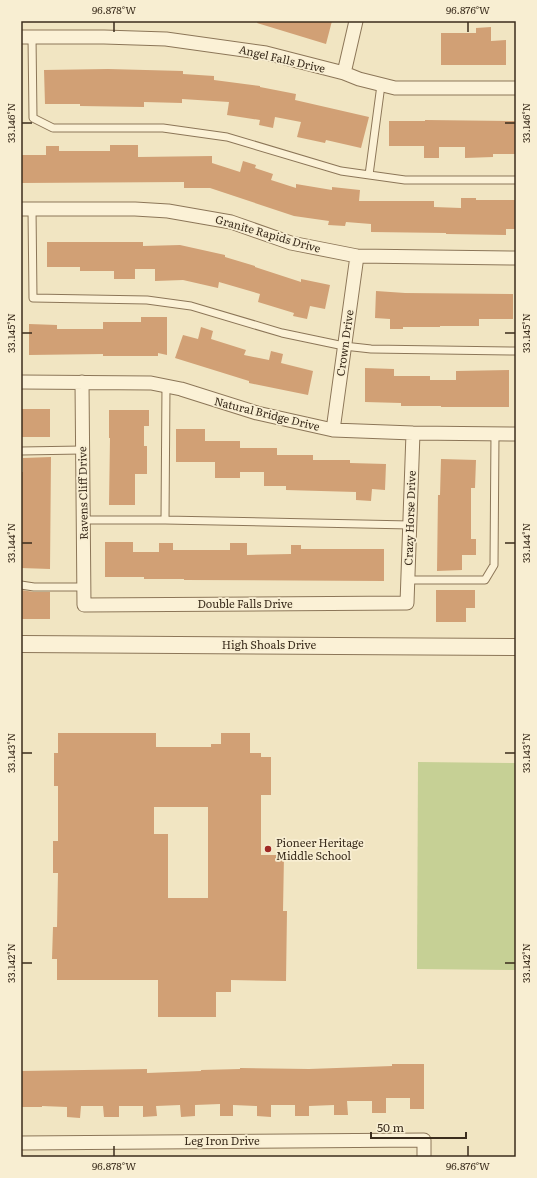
<svg xmlns="http://www.w3.org/2000/svg" width="537" height="1178" viewBox="0 0 537 1178" font-family="Literata,serif">
	<style>
		.green { fill: #c6d095 }
		.building { fill: #d1a075; fill-rule: evenodd }
		.lines { fill: none; stroke-linecap: round; stroke-linejoin: round }
		.service-casing { stroke: #8c7658; stroke-width: 9 }
		.minor-casing { stroke: #8c7658; stroke-width: 15 }
		.tertiary-casing { stroke: #8c7658; stroke-width: 18 }
		.service { stroke: #fbf1d6; stroke-width: 7 }
		.minor { stroke: #fbf1d6; stroke-width: 13 }
		.tertiary { stroke: #fbf1d6; stroke-width: 16 }
		.ticks { fill: none; stroke: #3b2d1d; stroke-width: 1.5 }
		.poi-dot { fill: #9f2924; stroke: #f8eed2; stroke-width: 1.5 }
		.labels { text-anchor: middle; stroke-width: 3.5; stroke-linejoin: round; paint-order: stroke }
		.street-label { font-size: 11px; fill: #3b2d1d; stroke: #f8eed2 }
		.poi-label { font-size: 11px; fill: #3b2d1d; stroke: #f8eed2; text-anchor: start }
		.neatline { fill: none; stroke: #3b2d1d; stroke-width: 1.5 }
		.ticks-label { font-size: 10px; text-anchor: middle; fill: #3b2d1d }
	</style>
	<rect width="100%" height="100%" fill="#f1e5c2"/>
	<path class="green" d="M 418,762 L 516,763 L 516,970 L 417,969 Z"/>
	<path class="building" d="M 258,21 L 332,21 L 326,44 L 257,23 Z
		M 491,27 L 491,41 L 506,40 L 506,65 L 441,65 L 441,33 L 476,33 L 476,28 Z
		M 108,69 L 183,71 L 183,74 L 214,76 L 214,80 L 260,86 L 260,87 L 296,94 L 295,100 L 369,117 L 361,148 L 326,140 L 325,143 L 297,137 L 301,122 L 275,117 L 273,128 L 259,125 L 260,120 L 227,115 L 229,102 L 182,99 L 182,103 L 144,102 L 144,107 L 80,106 L 80,104 L 45,104 L 44,70 Z
		M 425,120 L 516,121 L 516,154 L 493,154 L 493,157 L 465,158 L 465,147 L 439,147 L 439,158 L 424,158 L 424,146 L 389,146 L 389,121 L 425,121 Z
		M 110,145 L 138,145 L 138,157 L 212,156 L 212,163 L 240,172 L 243,161 L 256,165 L 255,168 L 273,174 L 271,180 L 296,188 L 296,184 L 332,190 L 332,187 L 360,190 L 359,201 L 434,201 L 434,207 L 461,208 L 461,198 L 476,198 L 476,200 L 515,200 L 515,229 L 506,229 L 506,235 L 446,234 L 446,233 L 371,232 L 371,224 L 346,222 L 345,226 L 328,225 L 329,221 L 294,216 L 210,188 L 184,188 L 184,182 L 21,183 L 21,155 L 46,155 L 46,146 L 59,146 L 59,151 L 110,151 Z
		M 47,242 L 143,242 L 143,246 L 180,245 L 225,255 L 225,257 L 255,266 L 255,267 L 301,282 L 301,279 L 330,285 L 325,309 L 310,306 L 307,319 L 293,316 L 294,313 L 258,302 L 260,294 L 219,282 L 218,288 L 183,280 L 155,281 L 155,269 L 135,269 L 135,279 L 114,279 L 114,271 L 80,271 L 80,267 L 47,267 Z
		M 376,291 L 405,293 L 513,294 L 513,319 L 479,319 L 479,326 L 440,326 L 440,327 L 403,327 L 403,329 L 390,329 L 390,319 L 375,318 Z
		M 141,317 L 167,317 L 167,355 L 158,353 L 158,356 L 103,356 L 103,354 L 29,355 L 29,324 L 57,325 L 57,329 L 103,329 L 103,322 L 141,322 Z
		M 201,327 L 213,331 L 211,339 L 246,350 L 244,355 L 269,360 L 271,351 L 283,354 L 281,363 L 313,371 L 308,395 L 249,383 L 249,381 L 175,358 L 183,335 L 198,339 Z
		M 365,368 L 394,369 L 394,376 L 430,376 L 430,380 L 456,380 L 456,371 L 509,370 L 509,407 L 441,407 L 441,406 L 401,406 L 401,403 L 365,402 Z
		M 22,409 L 50,409 L 50,437 L 21,437 Z
		M 109,410 L 149,410 L 149,426 L 144,426 L 144,446 L 147,446 L 147,474 L 135,474 L 135,505 L 109,505 L 110,438 L 109,438 Z
		M 176,429 L 205,429 L 205,441 L 240,441 L 240,448 L 277,448 L 277,455 L 313,455 L 313,460 L 350,460 L 350,463 L 386,464 L 385,490 L 372,489 L 371,501 L 356,500 L 356,492 L 286,490 L 286,486 L 264,486 L 264,472 L 240,472 L 240,478 L 215,478 L 215,462 L 176,462 Z
		M 51,457 L 50,569 L 21,568 L 21,472 L 23,472 L 23,458 Z
		M 441,459 L 476,460 L 475,488 L 471,488 L 471,539 L 476,539 L 476,555 L 462,555 L 462,570 L 437,571 L 438,495 L 440,495 Z
		M 105,542 L 133,542 L 133,552 L 159,552 L 159,543 L 173,543 L 173,550 L 230,550 L 230,543 L 247,543 L 247,555 L 291,554 L 291,545 L 301,545 L 301,549 L 384,549 L 384,581 L 184,580 L 184,579 L 144,579 L 144,577 L 105,577 Z
		M 21,590 L 34,592 L 50,592 L 50,619 L 21,619 Z
		M 436,590 L 475,590 L 475,608 L 466,608 L 466,622 L 436,622 Z
		M 58,733 L 156,733 L 156,747 L 211,747 L 211,744 L 221,744 L 221,733 L 250,733 L 250,753 L 261,753 L 261,757 L 271,757 L 271,795 L 261,795 L 261,855 L 284,855 L 283,911 L 287,911 L 286,981 L 231,980 L 231,992 L 216,992 L 216,1017 L 158,1017 L 158,980 L 57,980 L 57,959 L 52,959 L 53,927 L 57,927 L 58,873 L 53,873 L 53,841 L 58,841 L 58,786 L 54,786 L 54,753 L 58,753 ZM 154,807 L 208,807 L 208,898 L 168,898 L 168,834 L 154,834 Z
		M 392,1064 L 424,1064 L 424,1109 L 410,1109 L 410,1098 L 386,1098 L 386,1113 L 372,1113 L 372,1101 L 347,1101 L 348,1115 L 334,1115 L 334,1105 L 309,1106 L 309,1116 L 295,1116 L 295,1105 L 271,1105 L 271,1117 L 257,1116 L 257,1106 L 233,1105 L 233,1116 L 220,1116 L 220,1104 L 195,1105 L 195,1116 L 181,1117 L 180,1105 L 156,1106 L 157,1116 L 143,1117 L 143,1106 L 119,1106 L 119,1117 L 104,1117 L 103,1106 L 81,1106 L 80,1118 L 67,1117 L 67,1107 L 42,1106 L 42,1107 L 21,1107 L 21,1071 L 147,1069 L 147,1073 L 201,1071 L 201,1070 L 240,1069 L 240,1068 L 309,1069 L 392,1066 Z"/>
	<g class="lines">
		<defs>
			<path id="service" d="M 32,37 L 33,118 L 53,128 L 163,128 L 227,137 L 341,171 L 405,180 L 516,180
				M 369,175 L 381,85
				M 32,209 L 33,298 L 147,300 L 191,306 L 282,333 L 344,346 L 371,349 L 516,351
				M 21,451 L 82,450
				M 83,520 L 165,520 L 410,525
				M 165,520 L 166,386
				M 408,580 L 485,580 L 494,565 L 495,434
				M 21,585 L 34,587 L 84,587"/>
			<path id="minor" d="M 21,37 L 104,37 L 166,39 L 266,53 L 344,73 L 359,79 L 395,88 L 516,88
				M 344,73 L 356,21
				M 21,209 L 135,209 L 168,211 L 231,222 L 291,243 L 357,256 L 516,258
				M 21,382 L 151,383 L 181,389 L 257,413 L 333,430 L 413,433 L 516,434
				M 82,382 L 84,605 L 407,603 L 413,433
				M 333,430 L 357,256
				M 21,1143 L 424,1140 L 424,1157"/>
			<path id="tertiary" d="M 21,644 L 516,647"/>
		</defs>
		<use href="#service" class="service-casing"/>
		<use href="#minor" class="minor-casing"/>
		<use href="#tertiary" class="tertiary-casing"/>
		<use href="#service" class="service"/>
		<use href="#minor" class="minor"/>
		<use href="#tertiary" class="tertiary"/>
	</g>
	<path class="ticks" d="M 114,22 L 114,32M 468,22 L 468,32M 22,123 L 32,123M 505,123 L 515,123M 22,333 L 32,333M 505,333 L 515,333M 22,543 L 32,543M 505,543 L 515,543M 22,753 L 32,753M 505,753 L 515,753M 22,963 L 32,963M 505,963 L 515,963M 114,1146 L 114,1156M 468,1146 L 468,1156"/>
	<circle class="poi-dot" cx="268" cy="849" r="4"/>
	<g class="labels">
		<g class="street-label">
			<text transform="translate(282 59) rotate(13)" y="4">Angel Falls Drive</text>
			<text transform="translate(268 234) rotate(16)" y="4">Granite Rapids Drive</text>
			<text transform="translate(345 343) rotate(-82)" y="4">Crown Drive</text>
			<text transform="translate(267 414) rotate(14)" y="4">Natural Bridge Drive</text>
			<text transform="translate(83 493) rotate(-91)" y="4">Ravens Cliff Drive</text>
			<text transform="translate(410 518) rotate(-88)" y="4">Crazy Horse Drive</text>
			<text x="245" y="608">Double Falls Drive</text>
			<text x="269" y="649">High Shoals Drive</text>
			<text x="222" y="1145">Leg Iron Drive</text>
		</g>
		<g class="poi-label">
			<text x="276" y="847">Pioneer Heritage<tspan x="276" dy="13">Middle School</tspan></text>
		</g>
	</g>
	<rect width="537" height="1178" fill="none" stroke="#f8eed2" stroke-width="44"/>
	<path d="M371 1132v6h95v-6" fill="none" stroke="#3b2d1d" stroke-width="2"/>
	<text x="377" y="1132" font-size="12" fill="#3b2d1d" stroke="#f8eed2" stroke-width="3" paint-order="stroke">50 m</text>
	<rect x="22" y="22" width="493" height="1134" class="neatline"/>
	<g class="ticks-label">
		<text x="114" y="14">96.878°W</text>
		<text x="468" y="14">96.876°W</text>
		<text transform="translate(11 123) rotate(-90)" y="4">33.146°N</text>
		<text transform="translate(526 123) rotate(-90)" y="4">33.146°N</text>
		<text transform="translate(11 333) rotate(-90)" y="4">33.145°N</text>
		<text transform="translate(526 333) rotate(-90)" y="4">33.145°N</text>
		<text transform="translate(11 543) rotate(-90)" y="4">33.144°N</text>
		<text transform="translate(526 543) rotate(-90)" y="4">33.144°N</text>
		<text transform="translate(11 753) rotate(-90)" y="4">33.143°N</text>
		<text transform="translate(526 753) rotate(-90)" y="4">33.143°N</text>
		<text transform="translate(11 963) rotate(-90)" y="4">33.142°N</text>
		<text transform="translate(526 963) rotate(-90)" y="4">33.142°N</text>
		<text x="114" y="1170">96.878°W</text>
		<text x="468" y="1170">96.876°W</text>
	</g>
</svg>
